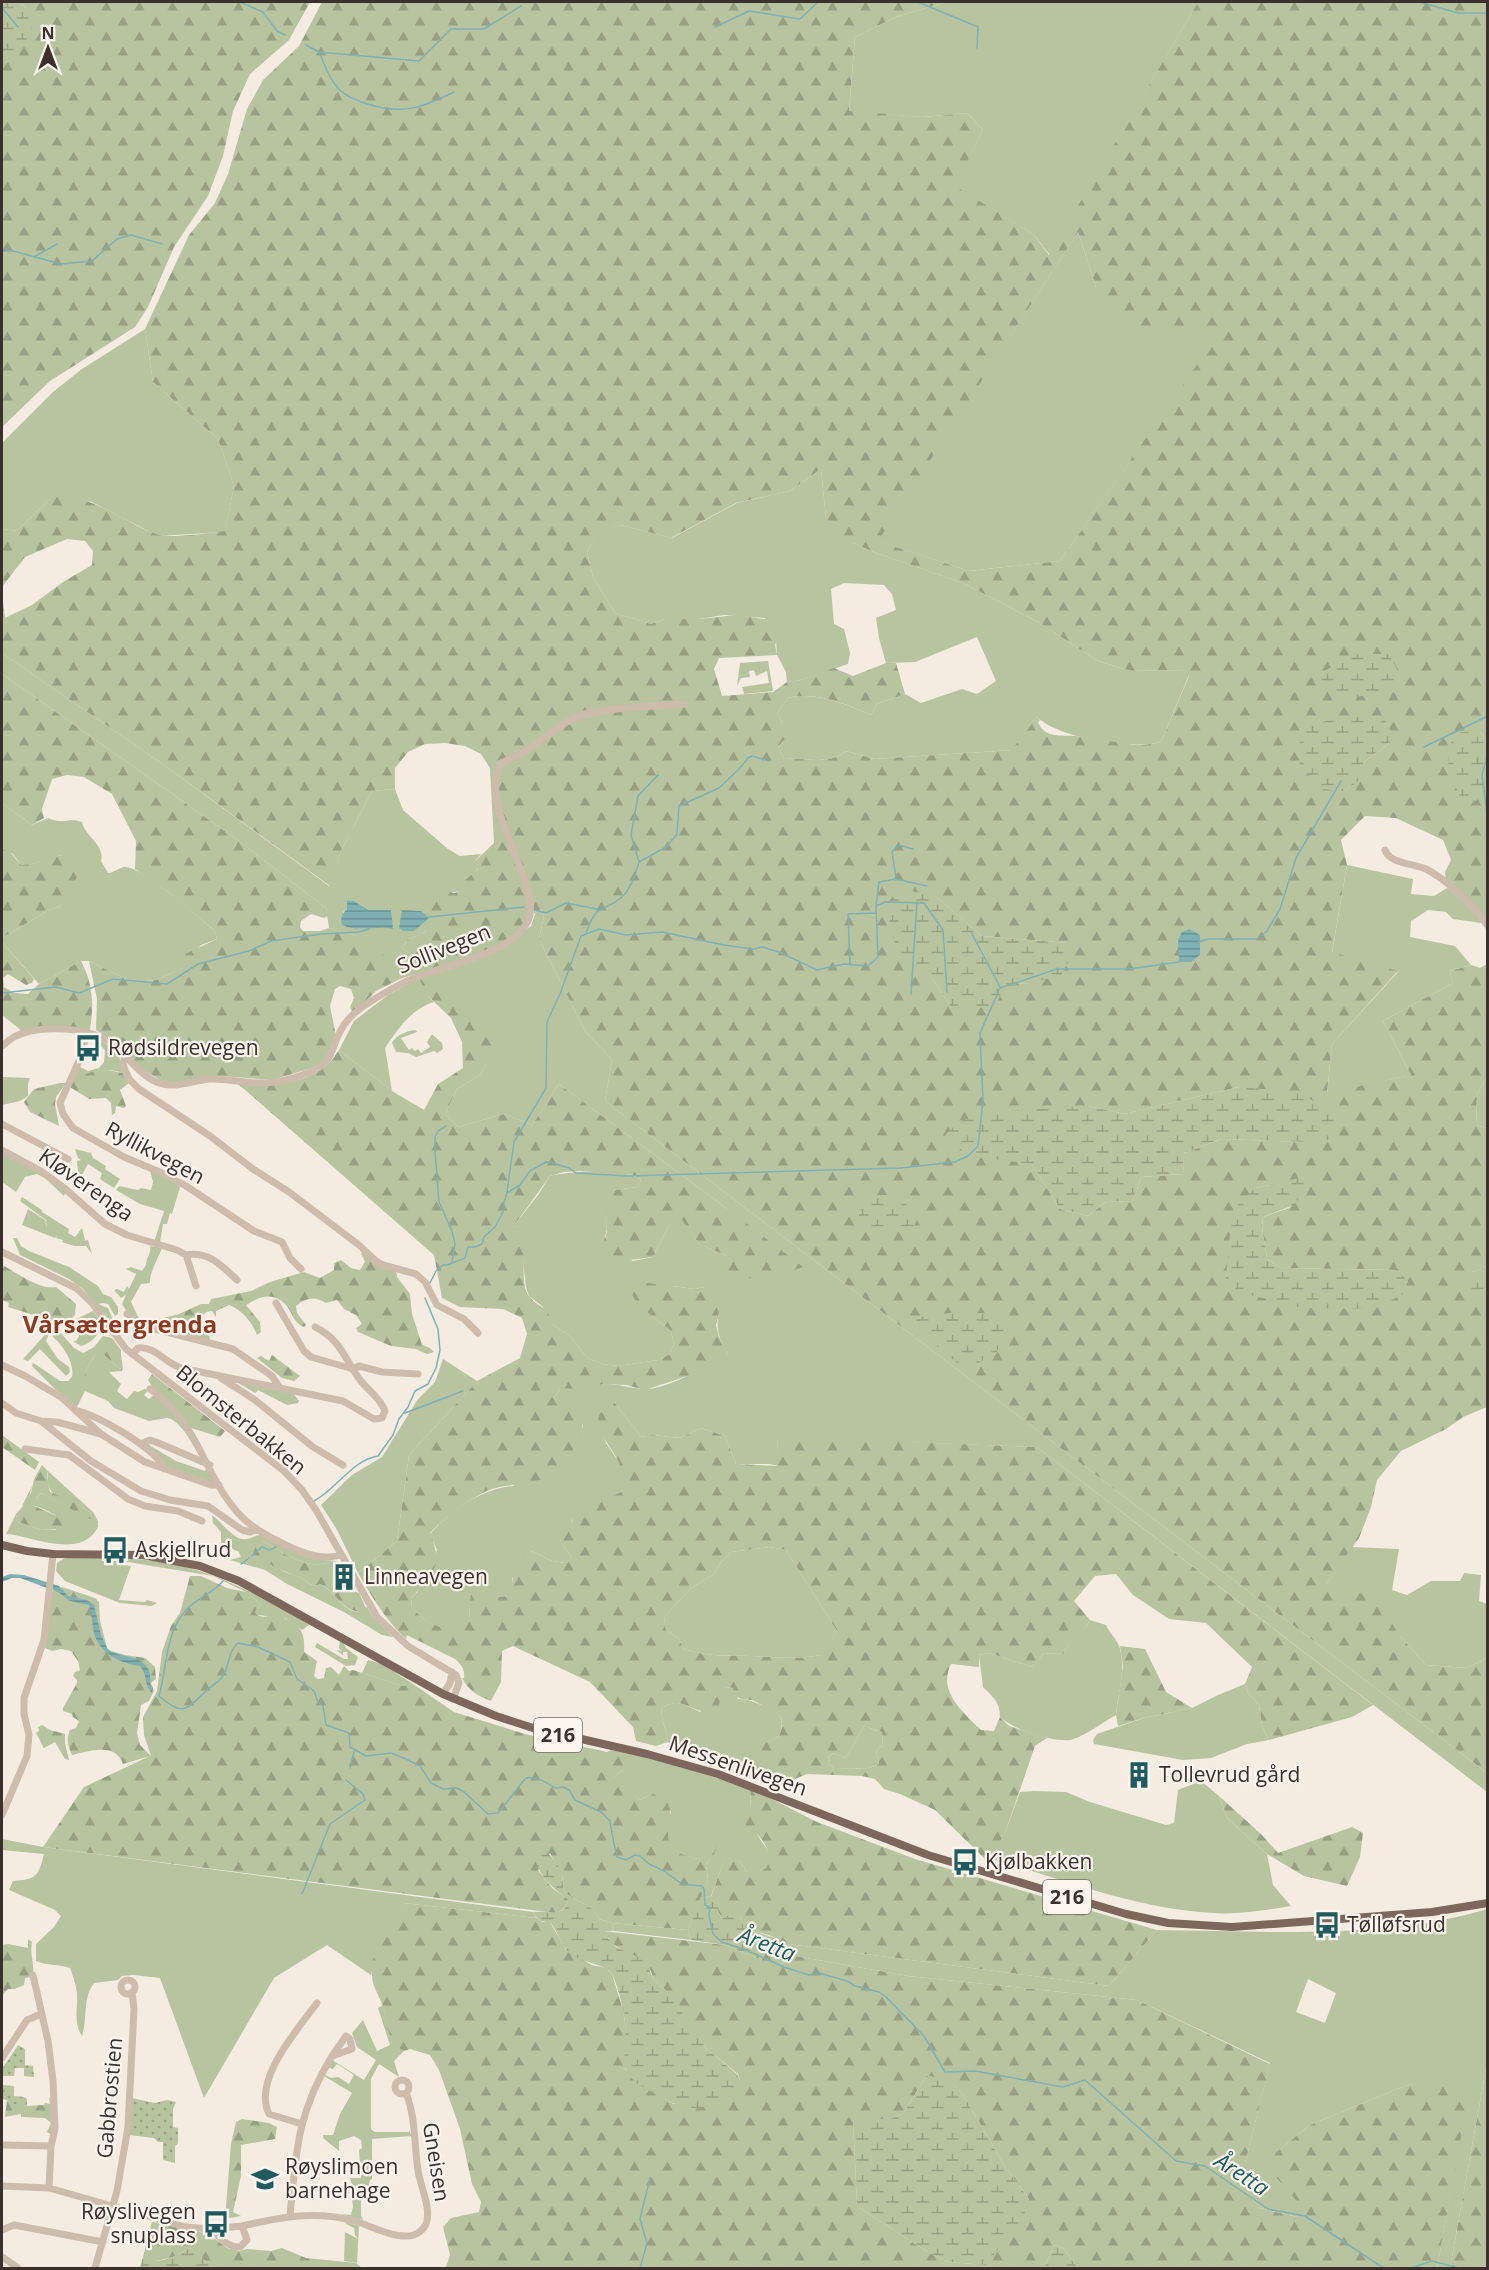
<svg xmlns="http://www.w3.org/2000/svg" width="1489" height="2270" viewBox="0 0 1489 2270" font-family="'Open Sans',sans-serif">
	<style>
		.green { fill: #b8c4a0; fill-rule: evenodd }
		.forest { fill: url(#forest-firs); fill-rule: evenodd }
		.wetland { fill: url(#wetland-marsh) }
		.park { fill: url(#park-dots) }
		.water { fill: url(#water-rules) }
		.lines { fill: none; stroke-linecap: round; stroke-linejoin: round }
		.stream { stroke: #7fb0b2; stroke-width: 1.5 }
		.minor { stroke: #cdbbac; stroke-width: 7 }
		.major { stroke: #7d675c; stroke-width: 8 }
		.labels { text-anchor: middle; stroke-width: 4.5; stroke-linejoin: round; paint-order: stroke }
		.shield { fill: #fbf5ee; stroke: #756b66; stroke-width: 1.5 }
		.shield-label { font-size: 20px; font-weight: bold; fill: #3b302b }
		.street-label { font-size: 21px; fill: #3b302b; stroke: #fbf5ee }
		.poi-label { font-size: 21px; fill: #3b302b; stroke: #fbf5ee; text-anchor: start }
		.water-label { font-size: 22px; font-style: italic; fill: #1f5a5e; stroke: #fbf5ee }
		.quarter-label { font-size: 24px; font-weight: bold; fill: #8c3b22; stroke: #fbf5ee }
	</style>
	<defs>
		<pattern id="forest-firs" width="22" height="20" patternUnits="userSpaceOnUse" patternTransform="scale(1.5)"><rect width="22" height="20" fill="#b8c4a0"/><path d="M5 1l3.5 6h-7zM16 11l3.5 6h-7z" fill="#97a083"/></pattern>
		<pattern id="wetland-marsh" width="20" height="14" patternUnits="userSpaceOnUse" patternTransform="scale(1.5)"><rect width="20" height="14" fill="#b8c4a0"/><path d="M1 5h8M5 5V1M11 12h8M15 12V8" fill="none" stroke="#97a083"/></pattern>
		<pattern id="park-dots" width="8" height="8" patternUnits="userSpaceOnUse" patternTransform="scale(1.5)"><rect width="8" height="8" fill="#b8c4a0"/><path d="M2 2h.1M6 6h.1" fill="none" stroke="#97a083" stroke-width="1.8" stroke-linecap="round"/></pattern>
		<pattern id="water-rules" width="6" height="5" patternUnits="userSpaceOnUse" patternTransform="scale(1.5)"><rect width="6" height="5" fill="#7fb0b2"/><path d="M0 2.5h6" fill="none" stroke="#699091"/></pattern>
	</defs>
	<rect width="100%" height="100%" fill="#f4ebe1"/>
	<path class="green" d="M 946,2 L 1198,2 L 1050,255 L 1033,234 L 954,186 L 983,130 L 967,113 L 923,117 L 849,112 L 855,37 L 896,17 Z
		M 1078,232 L 1096,287 L 1225,326 L 1060,561 L 969,571 L 877,541 Z
		M 145,329 L 153,382 L 218,439 L 234,486 L 225,532 L 158,536 L 92,502 L 53,496 L 17,531 L 2,529 L 2,443 L 53,392 L 82,369 Z
		M 821,469 L 826,518 L 853,543 L 876,553 L 963,583 L 1038,622 L 1098,661 L 1131,671 L 1183,670 L 1189,675 L 1161,742 C 1133,750 1058,738 1037,717 L 1013,750 L 874,759 L 846,751 C 827,766 806,757 784,759 L 778,747 L 783,742 L 783,723 L 777,713 L 788,698 C 816,691 845,704 871,715 L 877,704 L 905,694 L 921,703 L 962,689 L 977,694 L 996,681 L 977,637 L 915,662 L 886,663 L 879,638 L 876,618 L 896,610 L 892,594 L 884,585 L 844,583 L 831,589 L 834,624 L 844,629 L 850,653 L 848,664 L 801,680 L 787,682 L 786,672 L 777,655 L 776,639 L 765,618 L 724,615 L 699,619 L 665,619 L 651,624 L 615,613 L 593,577 L 587,552 L 597,531 L 621,525 L 672,538 L 737,503 L 790,491 Z
		M 2,653 L 164,765 L 329,886 L 341,851 L 372,791 L 395,789 L 403,810 L 448,849 L 460,856 L 481,854 L 475,861 L 478,868 C 472,879 467,877 460,891 L 447,893 L 433,913 L 433,921 L 429,929 L 420,935 L 408,939 L 402,948 L 431,969 L 400,979 L 400,972 L 382,955 L 355,935 L 343,933 L 329,928 L 326,908 L 239,841 L 2,674 ZM 347,900 L 354,901 L 369,910 L 382,910 L 392,928 L 383,926 L 359,929 L 343,912 L 347,909 Z
		M 768,661 L 773,691 L 744,694 L 742,687 L 769,683 L 767,671 L 756,676 L 754,670 L 749,671 L 750,677 L 741,678 L 737,686 L 740,663 Z
		M 2,803 L 32,825 L 48,818 C 64,825 68,817 82,822 C 85,837 105,844 101,861 L 108,873 C 114,873 119,867 125,867 C 145,868 198,917 215,931 L 217,939 L 201,945 L 182,968 L 156,980 L 132,982 L 89,961 L 81,961 L 39,984 L 2,942 L 2,938 L 49,910 L 61,906 C 68,878 90,884 61,855 L 28,865 L 21,865 L 13,854 L 2,850 Z
		M 1347,865 L 1413,879 L 1411,894 L 1434,896 L 1447,888 L 1463,901 L 1482,923 L 1453,919 L 1446,912 L 1428,910 L 1411,921 L 1410,937 L 1455,946 L 1471,965 L 1450,971 L 1453,983 L 1383,1021 L 1411,1075 L 1327,1094 L 1332,1044 L 1398,972 L 1332,953 Z
		M 541,909 L 544,916 L 539,939 L 585,1031 L 612,1060 L 605,1101 L 1487,1773 L 1487,1792 L 1037,1447 L 777,1438 L 779,1466 L 769,1464 L 736,1464 L 725,1436 L 701,1428 L 680,1438 L 652,1435 L 641,1437 L 615,1403 L 600,1423 L 606,1443 L 622,1467 L 625,1482 L 621,1492 L 572,1520 L 567,1532 L 560,1541 L 572,1558 L 566,1563 L 552,1561 L 531,1551 L 512,1579 L 512,1588 L 509,1596 L 498,1597 L 469,1606 L 470,1619 L 462,1630 C 438,1630 429,1625 412,1608 L 411,1598 L 418,1591 L 437,1550 L 430,1534 C 451,1510 481,1489 513,1486 L 583,1427 C 580,1406 573,1404 554,1399 L 560,1388 C 577,1388 591,1384 606,1384 C 619,1384 630,1388 643,1389 C 665,1391 709,1365 728,1354 C 720,1340 715,1330 719,1313 L 704,1287 L 695,1289 L 672,1286 L 648,1313 L 671,1331 L 674,1345 L 668,1355 L 658,1360 L 618,1366 L 602,1364 L 587,1358 L 571,1337 L 552,1324 L 542,1306 L 529,1296 L 526,1287 L 522,1250 L 513,1236 L 513,1227 L 538,1195 L 550,1176 C 570,1171 626,1168 641,1180 L 637,1187 L 614,1190 L 605,1220 L 607,1229 L 604,1241 L 633,1261 L 653,1257 L 668,1227 L 682,1219 L 699,1244 L 727,1256 L 733,1214 L 729,1210 L 559,1084 L 532,1125 L 504,1114 L 458,1127 L 445,1114 L 457,1089 L 480,1075 L 500,1041 L 427,995 L 434,1002 C 411,1009 398,1029 385,1048 L 392,1091 L 339,1050 L 354,1021 L 388,995 L 419,978 L 474,961 L 503,949 L 531,926 L 535,914 Z
		M 416,1030 L 417,1032 L 401,1038 L 409,1050 L 412,1048 L 415,1051 L 418,1049 L 421,1053 L 430,1047 L 427,1042 L 432,1034 L 442,1043 L 443,1049 L 437,1053 L 434,1051 L 416,1057 L 408,1053 L 396,1052 L 392,1043 C 396,1035 406,1031 416,1030 Z
		M 94,1036 L 118,1052 L 123,1073 C 104,1065 89,1076 72,1081 L 80,1067 L 88,1071 L 99,1068 L 104,1062 L 105,1050 L 93,1038 Z
		M 2,1077 L 30,1078 L 28,1084 L 28,1096 L 20,1101 L 2,1105 Z
		M 1487,1077 L 1487,1128 L 1476,1125 L 1477,1094 Z
		M 75,1149 L 91,1153 L 93,1158 L 106,1166 L 105,1169 L 120,1179 L 114,1188 L 100,1179 L 102,1173 L 88,1164 L 82,1175 L 89,1182 L 79,1182 L 77,1161 L 81,1160 L 78,1158 Z
		M 2,1152 L 45,1176 L 65,1192 L 64,1196 L 46,1179 L 37,1174 L 25,1177 L 16,1192 L 2,1182 Z
		M 150,1170 L 178,1183 L 180,1187 L 172,1214 L 170,1213 L 167,1224 L 163,1224 L 160,1243 L 154,1242 L 164,1211 L 140,1204 L 116,1190 L 119,1186 L 138,1190 L 141,1188 L 151,1190 L 153,1182 Z
		M 22,1197 L 42,1210 L 42,1212 L 69,1229 L 68,1233 L 75,1237 L 82,1228 L 85,1240 L 83,1241 L 88,1240 L 92,1254 L 86,1246 L 74,1246 L 62,1242 L 63,1240 L 56,1238 L 57,1235 L 55,1238 L 22,1225 L 28,1209 L 45,1220 L 47,1228 L 46,1220 L 20,1201 Z
		M 13,1238 L 17,1238 L 21,1246 L 29,1251 L 69,1267 L 98,1286 L 103,1294 L 111,1297 L 118,1307 L 118,1314 L 115,1316 L 108,1304 L 103,1303 L 98,1304 L 108,1308 L 114,1322 L 111,1322 L 83,1289 L 69,1279 L 20,1255 Z
		M 150,1246 L 162,1248 C 158,1259 149,1273 150,1283 L 141,1284 L 131,1302 L 140,1321 L 127,1312 L 122,1304 L 126,1295 L 121,1298 L 114,1290 L 117,1289 L 124,1292 L 127,1286 L 129,1289 L 136,1274 L 126,1269 L 131,1267 L 142,1271 L 146,1265 C 146,1258 152,1252 150,1246 Z
		M 93,1311 C 96,1315 101,1320 101,1324 C 101,1334 90,1344 81,1346 L 73,1341 L 76,1341 C 81,1335 81,1326 74,1320 Z
		M 53,1326 L 46,1341 L 58,1359 L 69,1367 L 70,1372 L 66,1376 L 40,1349 L 28,1361 L 23,1359 Z
		M 58,1330 L 74,1348 L 83,1353 L 82,1361 L 85,1372 L 95,1355 L 104,1355 L 122,1371 L 109,1372 L 121,1384 L 117,1391 L 127,1399 L 134,1391 L 138,1392 L 145,1389 L 148,1390 L 144,1395 L 149,1399 L 155,1394 L 175,1411 L 200,1456 L 185,1432 L 177,1423 L 171,1419 L 167,1418 L 149,1421 L 114,1408 L 108,1401 L 85,1391 L 77,1407 L 72,1406 L 32,1366 L 33,1363 L 35,1364 L 60,1381 L 68,1381 L 72,1377 C 75,1364 63,1345 53,1337 L 54,1331 Z
		M 443,1359 L 477,1381 L 409,1455 L 397,1541 L 358,1573 L 336,1528 L 321,1505 L 352,1475 L 382,1457 L 418,1399 L 435,1382 Z
		M 237,1382 L 294,1394 L 299,1401 L 298,1403 L 287,1405 L 258,1390 L 255,1393 Z
		M 147,1442 L 149,1445 L 176,1461 L 205,1471 L 207,1467 L 216,1484 L 166,1468 L 164,1461 L 146,1446 Z
		M 48,1471 L 93,1512 L 98,1521 L 98,1527 C 81,1561 30,1535 6,1534 L 16,1514 L 18,1522 L 41,1530 L 56,1530 L 56,1515 C 45,1510 33,1502 22,1506 L 32,1486 L 30,1493 L 36,1499 L 41,1493 L 83,1515 L 92,1515 C 88,1512 85,1508 80,1506 C 61,1495 45,1500 48,1471 Z
		M 212,1515 C 222,1522 234,1542 247,1539 C 253,1538 255,1535 261,1535 L 323,1560 L 336,1561 C 330,1561 327,1564 321,1564 C 304,1567 277,1550 263,1541 C 270,1563 275,1570 297,1576 C 304,1578 308,1584 315,1586 L 320,1584 C 337,1592 348,1623 367,1607 L 373,1617 L 393,1637 L 382,1635 L 344,1612 L 287,1584 L 265,1570 L 230,1560 L 241,1557 L 238,1551 L 234,1550 L 227,1543 L 221,1543 L 221,1532 L 213,1523 Z
		M 770,1547 L 786,1550 L 837,1631 L 822,1655 C 795,1660 776,1657 750,1656 C 727,1655 707,1657 684,1649 L 678,1638 L 666,1630 L 664,1617 L 691,1588 L 713,1575 L 721,1562 L 731,1552 Z
		M 1351,1547 L 1399,1549 L 1392,1590 L 1407,1595 L 1431,1581 L 1460,1581 L 1464,1573 L 1481,1575 L 1479,1601 L 1487,1604 L 1487,1658 L 1467,1668 L 1426,1665 L 1400,1636 L 1327,1583 Z
		M 99,1557 C 166,1558 210,1569 269,1602 C 282,1609 298,1615 309,1625 L 302,1630 L 285,1618 L 257,1615 L 255,1612 L 261,1604 L 246,1592 L 213,1576 L 122,1561 L 118,1558 L 117,1564 L 131,1566 L 119,1600 L 145,1602 L 147,1600 L 157,1603 L 152,1606 L 120,1603 L 65,1581 L 56,1571 L 57,1563 L 65,1558 Z
		M 1090,1620 L 1106,1625 C 1110,1634 1118,1640 1120,1649 C 1126,1670 1118,1693 1116,1715 C 1105,1721 1082,1738 1070,1740 C 1051,1742 1014,1730 1000,1717 C 1000,1702 993,1697 983,1687 L 979,1655 L 989,1653 L 1032,1667 L 1044,1653 L 1063,1654 L 1076,1632 L 1085,1628 Z
		M 340,1641 L 343,1642 L 346,1648 L 358,1657 L 355,1665 L 346,1666 L 315,1647 L 317,1643 L 344,1659 L 348,1659 L 347,1652 L 343,1652 L 343,1655 L 336,1650 L 342,1651 L 339,1648 Z
		M 368,1660 L 382,1664 L 416,1686 L 403,1686 L 362,1673 Z
		M 1245,1684 L 1248,1693 L 1259,1705 L 1262,1726 L 1269,1740 L 1247,1744 L 1211,1758 L 1183,1760 L 1094,1744 L 1093,1740 L 1097,1734 L 1144,1718 L 1192,1708 L 1218,1695 Z
		M 726,1687 L 733,1688 L 738,1699 C 749,1699 756,1703 766,1707 C 782,1714 785,1719 779,1736 C 760,1747 752,1744 751,1767 L 703,1749 L 668,1742 C 668,1729 660,1723 662,1708 C 676,1698 686,1705 700,1712 Z
		M 864,1726 L 882,1732 L 883,1745 L 876,1751 L 879,1764 L 869,1768 L 835,1769 L 829,1764 L 828,1758 L 833,1753 L 846,1758 Z
		M 611,1750 L 662,1761 L 750,1788 C 751,1801 750,1819 756,1832 C 763,1847 772,1848 767,1867 L 759,1872 L 747,1872 L 740,1862 L 726,1855 L 711,1896 L 700,1899 L 708,1880 L 706,1864 C 713,1859 712,1851 717,1845 L 710,1843 L 704,1857 L 699,1859 C 669,1854 661,1841 671,1812 L 653,1794 L 639,1800 C 632,1790 618,1788 614,1777 L 623,1770 Z
		M 1201,1781 L 1219,1796 L 1227,1818 L 1267,1854 L 1273,1885 L 1291,1906 C 1266,1910 1238,1915 1213,1913 C 1140,1909 1072,1883 1003,1862 L 999,1856 L 996,1846 L 1005,1833 L 1020,1792 L 1034,1791 L 1066,1792 L 1090,1802 L 1166,1825 L 1174,1823 L 1178,1790 Z
		M 2,1839 L 43,1847 L 533,1912 L 536,1918 L 404,1903 L 377,1947 L 371,1975 L 327,1945 L 274,1978 L 204,2098 L 160,1978 L 133,1975 L 122,1976 L 118,1980 L 94,1983 C 82,1999 88,2018 82,2036 C 73,2023 78,2008 77,1993 C 76,1984 73,1976 70,1968 C 59,1964 48,1966 36,1961 L 36,1944 L 54,1927 L 61,1916 L 55,1910 L 9,1890 L 13,1881 C 38,1879 38,1876 44,1854 L 2,1850 Z
		M 1487,1909 L 1487,2063 L 1450,2268 L 1437,2268 L 1470,2083 L 1412,2083 L 1310,2125 L 1276,2152 L 1306,2213 L 1297,2217 L 1260,2208 L 1245,2191 L 1245,2163 L 1270,2063 L 1137,2000 L 908,1976 L 784,1954 L 781,1943 L 1109,1986 L 1157,1930 C 1264,1931 1384,1940 1487,1909 ZM 1308,1979 L 1336,1993 L 1325,2023 L 1296,2012 Z
		M 612,1923 L 688,1930 L 691,1940 L 614,1931 Z
		M 383,2005 C 386,2020 390,2044 404,2051 L 394,2061 L 399,2077 L 379,2064 L 371,2079 L 371,2129 L 375,2132 L 409,2132 L 409,2130 L 412,2136 L 372,2139 L 372,2179 L 370,2180 L 367,2195 L 361,2195 L 361,2215 L 363,2220 L 340,2214 L 351,2215 L 353,2207 L 351,2190 L 353,2187 L 350,2178 L 361,2178 L 359,2150 L 362,2148 L 361,2140 L 354,2136 L 339,2141 L 339,2151 L 323,2138 L 323,2135 L 333,2135 L 340,2114 L 352,2093 L 324,2076 L 324,2074 L 331,2078 L 338,2077 L 349,2084 L 354,2075 L 337,2064 L 333,2069 L 327,2067 L 332,2060 L 364,2080 L 376,2060 L 357,2047 L 352,2033 L 363,2020 L 377,2051 L 390,2045 L 378,2008 Z
		M 346,2222 L 359,2226 L 357,2263 L 344,2261 L 345,2232 L 358,2239 L 355,2235 L 354,2228 L 346,2224 Z"/>
	<path class="forest" d="M 19,2 L 310,2 L 289,40 L 250,74 L 233,111 L 223,156 L 208,196 L 174,247 L 148,307 L 135,327 L 50,381 L 2,427 L 2,68 L 27,9 Z
		M 322,2 L 946,2 L 896,17 L 855,37 L 849,111 L 923,117 L 967,113 L 983,130 L 955,186 L 1033,234 L 1049,255 L 1198,2 L 1487,2 L 1487,740 L 1480,732 L 1476,800 L 1487,797 L 1487,930 L 1463,901 L 1447,888 L 1445,872 L 1451,860 L 1443,840 L 1396,818 L 1365,816 L 1341,840 L 1347,865 L 1332,952 L 1398,971 L 1332,1044 L 1327,1093 L 1411,1075 L 1383,1021 L 1453,983 L 1450,971 L 1471,965 L 1480,968 L 1487,964 L 1487,1077 L 1477,1094 L 1476,1125 L 1487,1128 L 1487,1266 L 1472,1272 L 1474,1295 L 1487,1295 L 1487,1407 L 1463,1417 L 1446,1429 L 1401,1451 L 1377,1480 L 1371,1507 L 1359,1538 L 1327,1583 L 1375,1598 L 1400,1636 L 1426,1665 L 1467,1668 L 1487,1658 L 1487,1773 L 605,1101 L 612,1060 L 585,1031 L 539,939 L 544,916 L 541,909 L 535,914 L 531,908 C 522,948 465,958 431,969 L 402,948 L 408,939 C 422,935 434,930 433,913 L 426,907 L 442,890 L 454,893 L 460,891 L 464,881 L 478,869 L 474,864 L 475,861 L 494,843 L 490,768 L 481,754 L 465,746 L 445,743 L 425,744 L 408,752 L 395,768 L 395,789 L 372,791 L 341,851 L 330,886 L 164,765 L 2,653 L 2,594 L 5,618 L 32,605 L 63,582 L 92,565 L 93,551 L 85,541 L 67,539 L 25,557 L 2,587 L 2,529 L 17,531 L 53,496 C 93,494 121,521 156,534 C 168,539 210,533 225,531 L 234,486 L 218,439 L 153,382 L 145,329 L 189,235 L 215,203 L 228,174 L 247,109 L 263,80 L 299,46 ZM 1078,232 L 1096,287 L 1144,330 L 1224,326 L 1060,561 L 969,571 L 878,541 ZM 821,469 L 826,518 L 836,533 L 853,543 L 876,553 L 963,583 L 1038,622 L 1098,661 L 1131,671 L 1183,670 L 1189,676 L 1161,742 C 1133,750 1105,738 1076,736 C 1067,735 1056,737 1048,733 C 1043,731 1041,727 1038,723 L 1040,720 L 1037,717 L 1012,750 L 874,759 L 846,751 C 827,766 806,757 784,759 L 778,747 L 786,738 L 783,723 L 777,713 L 788,698 C 816,691 846,704 871,715 L 877,704 L 905,694 L 896,663 L 886,663 L 853,676 L 834,668 L 801,680 L 787,682 L 773,692 L 722,696 L 714,669 L 719,658 L 777,655 L 775,645 L 779,635 L 771,620 L 736,615 L 699,619 L 665,619 L 651,624 L 615,613 L 593,577 L 587,552 L 597,532 L 621,525 L 671,538 L 736,503 L 790,491 ZM 1384,718 L 1391,742 L 1364,762 L 1356,783 L 1343,791 ZM 934,895 L 982,936 L 1067,943 L 1031,983 L 1004,985 L 951,1007 L 932,978 ZM 1239,1087 L 1308,1142 L 1221,1139 L 1184,1153 L 1183,1174 L 1141,1177 L 1133,1201 L 1106,1202 L 1088,1216 L 1060,1209 L 1032,1164 L 1089,1106 L 1124,1114 ZM 1299,1179 L 1308,1188 L 1289,1208 L 1263,1217 L 1262,1229 L 1267,1259 L 1281,1268 L 1396,1270 L 1226,1277 L 1255,1188 Z
		M 2,674 L 239,841 L 326,908 L 328,916 L 324,918 L 311,914 L 301,921 L 300,927 L 303,931 L 320,931 L 329,928 L 343,933 L 355,935 L 364,940 L 394,964 L 400,972 L 400,979 L 376,991 L 353,1014 L 350,1007 L 354,998 L 351,989 L 340,986 L 335,989 L 330,1006 L 336,1036 L 330,1052 L 320,1064 L 309,1069 L 272,1080 L 222,1076 L 174,1083 L 164,1082 L 143,1070 L 118,1044 L 96,1030 L 97,999 L 89,961 L 132,982 L 156,980 L 182,968 L 185,954 L 217,939 L 215,931 L 167,891 L 135,869 L 136,841 L 112,794 L 84,777 L 67,775 L 52,779 L 42,809 L 44,818 L 32,825 L 2,803 Z
		M 2,849 L 10,852 L 21,865 C 37,866 52,852 68,856 L 77,877 C 72,888 64,895 61,906 L 49,910 L 2,938 Z
		M 2,942 L 34,979 L 32,983 L 26,985 L 8,974 L 3,978 L 4,987 L 14,993 L 28,994 L 39,984 L 81,961 C 93,984 94,1004 90,1029 L 22,1031 L 2,1015 Z
		M 419,978 L 501,1041 L 480,1075 L 457,1089 L 445,1114 L 458,1127 L 504,1114 L 532,1125 L 559,1084 L 729,1210 L 803,1267 L 772,1278 L 727,1278 L 727,1256 L 699,1244 L 682,1220 L 668,1227 L 653,1257 C 636,1259 603,1268 604,1240 C 605,1237 607,1234 607,1231 C 607,1226 606,1226 605,1221 C 605,1211 608,1198 614,1190 L 637,1187 L 641,1180 L 634,1175 L 581,1171 L 564,1172 L 550,1176 L 513,1227 C 514,1241 521,1242 523,1253 C 525,1265 521,1286 529,1296 C 538,1308 549,1306 552,1324 L 571,1337 L 587,1358 L 602,1364 L 618,1366 L 658,1360 L 668,1355 L 674,1345 L 671,1331 L 648,1313 L 635,1300 L 629,1289 L 632,1281 L 695,1289 L 704,1287 L 713,1298 L 719,1313 L 716,1325 L 719,1337 L 728,1354 L 723,1364 L 645,1390 L 626,1385 L 603,1384 L 579,1389 L 560,1388 L 554,1399 C 564,1401 577,1404 581,1414 C 589,1432 565,1468 549,1476 C 528,1487 502,1482 481,1494 C 463,1504 444,1518 430,1533 C 444,1566 432,1575 411,1598 L 412,1608 C 429,1625 439,1630 462,1629 L 470,1619 L 469,1606 L 471,1595 L 481,1590 L 498,1597 L 508,1596 C 518,1576 506,1563 531,1551 L 552,1561 L 565,1563 L 572,1558 L 560,1541 C 565,1534 567,1527 572,1521 C 580,1508 607,1499 621,1492 C 635,1457 583,1437 603,1402 L 615,1403 L 641,1437 L 652,1435 L 680,1438 L 701,1428 L 725,1436 L 736,1464 L 778,1466 L 777,1437 L 1037,1447 L 1373,1705 L 1352,1717 L 1269,1740 L 1262,1726 L 1259,1705 L 1248,1693 L 1245,1684 L 1252,1667 L 1206,1623 L 1169,1619 L 1133,1595 L 1116,1574 L 1095,1576 L 1074,1601 L 1090,1620 L 1085,1628 L 1076,1633 L 1063,1654 L 1044,1653 L 1032,1667 L 989,1653 L 979,1655 L 979,1667 L 951,1664 C 937,1692 964,1713 981,1730 L 994,1731 L 1000,1717 L 1009,1726 L 1047,1738 L 1035,1746 L 1005,1833 L 997,1846 L 999,1856 L 1003,1862 L 984,1858 L 935,1810 L 900,1794 L 884,1789 L 875,1779 L 862,1776 L 807,1774 L 795,1779 L 789,1791 L 752,1775 L 750,1752 L 756,1747 L 779,1736 C 786,1718 781,1714 765,1707 C 760,1704 757,1702 752,1700 C 744,1699 739,1700 734,1694 L 733,1688 L 726,1687 L 720,1694 L 719,1708 C 698,1722 685,1692 662,1708 C 660,1723 668,1729 668,1742 L 656,1746 L 636,1741 L 633,1727 L 590,1682 L 513,1646 L 502,1651 L 501,1682 L 491,1701 C 478,1696 469,1691 462,1678 L 464,1678 C 465,1670 462,1665 455,1659 L 407,1635 L 406,1639 C 385,1619 372,1597 358,1573 L 397,1541 L 409,1455 L 477,1381 L 520,1358 L 527,1334 L 522,1318 L 503,1309 L 460,1307 L 442,1298 L 434,1255 L 237,1083 C 265,1087 305,1085 327,1065 C 332,1061 335,1055 339,1050 L 392,1091 L 424,1110 L 438,1084 L 463,1068 L 462,1042 L 451,1018 L 427,995 ZM 770,1547 L 786,1550 L 837,1631 L 821,1655 C 795,1660 776,1657 750,1656 C 727,1655 707,1657 684,1649 L 678,1638 L 666,1630 L 664,1617 L 691,1588 L 713,1575 L 721,1562 L 731,1552 ZM 864,1726 L 882,1732 L 883,1745 L 876,1751 L 879,1764 L 869,1768 L 835,1769 L 829,1764 L 828,1758 L 833,1753 L 846,1758 Z
		M 107,1070 L 123,1073 L 129,1083 L 120,1090 L 126,1106 L 124,1108 L 116,1106 L 115,1113 L 112,1115 L 111,1103 L 106,1098 L 89,1099 L 70,1087 L 72,1081 L 91,1072 Z
		M 60,1083 L 66,1083 L 56,1097 L 55,1104 L 59,1126 L 30,1112 L 24,1102 L 34,1089 Z
		M 364,1252 L 396,1270 L 397,1277 L 410,1294 L 412,1314 L 422,1345 L 430,1348 L 434,1352 L 427,1354 L 416,1349 L 391,1346 L 358,1332 L 356,1328 L 362,1324 L 356,1315 L 344,1309 L 337,1300 L 326,1303 C 315,1296 306,1297 296,1306 L 297,1313 L 306,1325 L 304,1327 C 292,1322 293,1312 285,1304 C 272,1292 260,1296 246,1305 L 260,1322 L 261,1332 L 257,1335 C 252,1322 242,1310 229,1305 L 216,1311 L 216,1317 L 212,1311 L 206,1312 L 192,1327 L 195,1331 L 203,1332 L 210,1336 L 209,1340 L 150,1326 L 148,1322 L 179,1314 L 201,1304 L 209,1304 L 211,1299 L 251,1291 L 270,1282 L 304,1272 L 320,1278 L 334,1270 L 334,1263 L 341,1260 L 351,1268 L 360,1270 L 365,1262 L 361,1253 Z
		M 2,1265 C 18,1273 38,1290 56,1287 L 76,1304 L 75,1315 L 72,1318 L 53,1321 L 8,1307 L 9,1303 L 2,1300 Z
		M 103,1336 L 112,1338 L 121,1350 C 120,1357 124,1364 122,1371 L 104,1355 L 95,1355 L 85,1372 L 89,1381 L 80,1388 L 74,1382 C 75,1372 82,1363 83,1353 L 94,1347 Z
		M 272,1355 L 300,1376 L 294,1381 L 282,1378 L 257,1358 L 261,1356 L 269,1361 Z
		M 152,1374 L 225,1431 L 220,1437 L 191,1428 L 183,1417 L 153,1388 L 148,1380 Z
		M 2,1435 L 39,1462 L 35,1470 L 2,1447 Z
		M 42,1465 L 48,1471 L 47,1477 L 50,1492 L 80,1505 L 92,1515 L 92,1518 L 89,1519 L 41,1493 L 36,1499 L 30,1498 L 34,1479 Z
		M 30,1504 L 59,1517 L 62,1520 L 62,1529 L 41,1530 L 18,1522 L 16,1514 L 24,1505 Z
		M 263,1541 C 277,1550 304,1567 321,1564 C 327,1564 330,1561 336,1561 C 343,1572 344,1589 359,1593 L 366,1608 L 364,1611 C 343,1615 337,1592 320,1584 L 315,1586 C 308,1584 304,1578 297,1576 C 286,1573 263,1561 253,1554 L 256,1545 Z
		M 190,1576 L 201,1576 L 227,1588 L 246,1592 L 261,1604 L 255,1612 L 257,1615 C 263,1617 267,1618 272,1613 C 279,1614 284,1618 290,1621 C 303,1628 305,1637 304,1652 L 317,1661 L 314,1676 L 318,1679 L 324,1678 L 326,1668 L 331,1667 L 339,1675 L 344,1666 L 349,1671 L 353,1670 L 403,1686 L 416,1686 L 454,1712 L 525,1734 L 607,1752 L 611,1750 C 619,1754 625,1760 623,1770 L 614,1777 L 622,1787 L 627,1785 L 639,1800 L 653,1794 C 696,1806 636,1848 699,1859 L 704,1857 L 710,1835 L 716,1834 L 719,1839 C 717,1848 713,1859 706,1864 L 708,1880 L 688,1930 L 612,1923 L 599,1919 C 592,1902 576,1903 566,1893 C 561,1889 564,1884 563,1879 C 561,1871 554,1861 550,1853 L 538,1870 L 552,1888 L 568,1899 C 567,1908 563,1910 555,1913 L 43,1847 L 84,1787 L 150,1756 L 123,1764 C 116,1742 89,1751 72,1755 C 68,1746 66,1739 70,1730 L 76,1728 L 79,1721 L 73,1717 L 72,1714 L 63,1711 L 63,1708 L 77,1683 L 77,1680 L 73,1676 L 75,1672 L 80,1670 L 78,1661 L 71,1651 L 61,1649 L 52,1651 L 45,1648 L 51,1592 L 62,1587 L 95,1598 L 99,1602 L 100,1621 L 107,1648 L 111,1651 L 125,1655 L 145,1658 L 155,1667 L 156,1679 L 151,1683 L 154,1691 L 149,1701 L 141,1705 L 137,1733 L 140,1745 L 151,1756 L 144,1735 L 143,1717 L 157,1691 L 162,1652 L 171,1626 L 180,1613 Z
		M 1120,1646 L 1145,1649 L 1166,1692 L 1192,1708 L 1144,1718 L 1118,1726 L 1116,1715 L 1123,1666 Z
		M 42,1725 L 50,1730 L 65,1734 L 65,1743 L 69,1760 L 65,1759 L 55,1742 L 44,1748 L 36,1733 L 39,1731 L 38,1727 Z
		M 750,1788 L 817,1822 L 915,1859 L 1157,1930 L 1109,1986 L 781,1943 C 773,1932 756,1934 744,1928 L 740,1916 L 722,1919 L 718,1911 L 718,1904 L 711,1897 L 726,1854 L 740,1862 L 747,1872 L 759,1872 L 767,1867 C 772,1846 759,1833 742,1823 L 743,1813 L 751,1806 Z
		M 1219,1796 L 1262,1835 L 1278,1853 L 1352,1827 L 1363,1833 L 1360,1857 L 1347,1886 L 1304,1876 L 1267,1854 L 1227,1818 Z
		M 404,1903 L 536,1918 L 543,1922 L 550,1922 L 566,1950 L 592,1965 L 606,1968 L 612,1974 L 623,2010 L 627,2036 L 625,2069 L 639,2084 L 674,2104 L 740,2080 L 738,2074 L 706,2048 L 666,1991 L 653,1978 L 651,1971 L 616,1946 L 610,1939 L 604,1936 L 603,1931 L 725,1945 L 761,1960 L 766,1952 L 783,1964 L 784,1954 L 908,1976 L 1137,2000 L 1270,2064 L 1245,2163 L 1245,2191 L 1260,2208 L 1297,2217 L 1306,2212 L 1271,2171 L 1276,2152 L 1310,2125 L 1412,2083 L 1471,2083 L 1437,2268 L 1078,2268 L 1063,2248 L 1054,2245 L 1044,2268 L 436,2268 L 446,2267 L 450,2255 L 443,2227 L 451,2218 L 479,2212 L 481,2202 L 472,2184 L 460,2129 L 439,2070 L 430,2055 L 410,2049 L 404,2051 C 389,2043 387,2026 384,2011 C 382,1999 372,1988 372,1975 C 370,1948 390,1924 404,1903 ZM 926,2076 L 947,2079 L 964,2096 L 1005,2167 L 1029,2199 L 986,2265 L 948,2262 L 926,2251 L 857,2206 L 853,2119 L 889,2119 L 903,2114 Z
		M 28,1939 L 32,1942 C 29,1955 36,1965 32,1977 L 25,1978 L 24,1985 L 15,1989 L 8,1989 L 2,1996 L 2,1945 L 8,1944 L 28,1948 Z
		M 1487,2063 L 1487,2268 L 1450,2268 Z
		M 49,2096 L 53,2107 L 51,2135 L 47,2132 L 51,2123 L 45,2118 L 21,2117 L 21,2114 L 5,2117 L 7,2100 L 27,2106 L 44,2105 L 45,2103 L 50,2104 Z
		M 242,2119 L 269,2123 L 277,2127 L 275,2139 L 241,2145 L 241,2176 L 233,2212 L 241,2216 L 225,2219 L 231,2144 L 236,2122 Z
		M 152,2222 L 209,2234 L 227,2248 L 239,2251 L 247,2249 L 271,2251 L 282,2248 L 306,2258 L 356,2263 L 362,2268 L 213,2268 L 190,2248 L 173,2257 L 151,2262 L 143,2257 Z"/>
	<path class="wetland" d="M 2,2 L 19,2 L 27,9 L 35,23 L 22,48 L 2,68 Z
		M 1358,654 L 1389,654 L 1398,671 L 1397,681 C 1374,698 1339,705 1318,684 L 1322,672 Z
		M 1342,717 L 1384,718 L 1393,736 L 1391,742 L 1364,762 L 1357,783 L 1343,791 L 1322,789 L 1300,765 L 1300,739 L 1310,725 Z
		M 1461,732 L 1480,732 L 1487,740 L 1487,797 L 1476,801 L 1460,796 L 1449,773 L 1447,747 Z
		M 910,891 L 934,895 L 982,936 L 1068,943 L 1072,956 L 1061,975 L 1031,983 L 1004,985 L 995,1008 L 951,1007 L 932,978 L 905,966 L 889,928 L 890,898 Z
		M 1239,1087 L 1299,1092 L 1339,1117 L 1334,1139 L 1308,1142 L 1221,1139 L 1184,1153 L 1183,1174 L 1141,1177 L 1133,1201 L 1106,1202 L 1088,1216 L 1060,1209 L 1032,1164 L 968,1156 L 945,1135 L 958,1123 L 978,1113 L 1089,1106 L 1124,1114 Z
		M 1299,1178 L 1309,1187 L 1294,1205 L 1263,1217 L 1262,1229 L 1267,1259 L 1281,1268 L 1396,1270 L 1408,1281 L 1402,1295 L 1373,1309 L 1303,1308 L 1238,1292 L 1226,1278 L 1232,1211 L 1255,1188 Z
		M 887,1195 L 913,1208 L 917,1220 L 914,1226 L 869,1228 L 859,1220 L 859,1214 L 867,1196 Z
		M 1487,1266 L 1487,1295 L 1474,1296 L 1467,1283 L 1472,1272 Z
		M 957,1312 L 1000,1314 L 1011,1325 L 995,1355 L 973,1365 L 957,1363 L 912,1325 L 914,1318 Z
		M 541,1847 C 549,1853 557,1862 561,1872 C 565,1879 560,1889 567,1894 C 579,1904 593,1903 599,1919 L 612,1923 L 614,1931 L 604,1931 L 604,1936 L 614,1942 L 616,1947 L 640,1958 L 647,1965 L 653,1978 L 666,1991 L 691,2025 L 706,2048 L 737,2074 L 740,2080 L 731,2098 C 698,2116 680,2108 650,2091 C 641,2086 630,2080 626,2070 C 621,2059 627,2045 626,2034 C 625,2015 620,1993 613,1976 C 608,1964 584,1963 573,1956 C 561,1948 559,1933 550,1922 C 541,1922 537,1920 533,1912 C 546,1910 566,1919 568,1899 C 549,1886 536,1873 534,1850 Z
		M 711,1896 L 718,1904 L 718,1911 L 722,1919 L 733,1913 L 740,1916 L 744,1928 L 778,1939 C 785,1948 786,1959 780,1969 L 771,1965 L 771,1957 L 766,1952 L 761,1960 L 725,1945 L 691,1940 L 688,1930 L 700,1899 Z
		M 926,2076 L 947,2078 L 964,2096 L 1005,2167 L 1029,2199 L 1024,2216 L 986,2265 L 948,2262 L 926,2251 L 857,2206 L 853,2119 L 889,2119 L 903,2114 Z
		M 1054,2245 L 1063,2248 L 1078,2268 L 1044,2268 Z
		M 190,2248 L 213,2268 L 140,2268 L 143,2257 C 159,2266 175,2256 190,2248 Z"/>
	<path class="park" d="M 18,2045 L 25,2049 L 25,2065 L 33,2066 L 34,2077 L 24,2076 L 24,2068 L 15,2068 L 14,2076 L 3,2076 L 2,2085 L 14,2086 L 14,2096 L 24,2097 L 27,2099 L 27,2106 L 14,2105 L 10,2101 L 2,2099 L 2,2069 Z
		M 131,2098 L 155,2103 L 167,2100 L 176,2102 L 173,2109 L 173,2127 L 178,2128 L 178,2143 L 175,2146 L 175,2163 L 163,2160 L 163,2142 L 158,2142 L 154,2138 L 129,2135 Z"/>
	<path class="water" d="M 347,900 L 354,901 L 369,910 L 391,910 L 393,929 C 376,925 359,933 342,925 C 340,919 342,913 347,909 Z
		M 402,910 L 421,911 L 429,918 L 414,931 L 403,931 L 399,928 Z
		M 1189,929 L 1200,935 L 1200,955 L 1191,962 L 1179,962 L 1178,940 L 1182,932 Z
		M 10,1574 L 24,1575 L 59,1586 L 68,1596 L 87,1600 L 94,1605 L 101,1635 L 108,1650 C 125,1660 154,1654 150,1684 L 153,1688 L 152,1693 C 143,1683 148,1675 140,1666 C 121,1664 99,1653 94,1633 C 92,1624 92,1614 89,1605 L 70,1601 L 58,1592 L 20,1578 L 12,1578 L 2,1582 L 2,1577 Z"/>
	<g class="lines">
		<path class="stream" d="M 240,2 L 263,12 L 277,31 L 285,35
			M 918,2 L 978,27 L 977,48
			M 1420,2 L 1458,13 L 1488,13
			M 2,8 L 18,27
			M 715,27 L 749,11 L 800,19 L 818,2
			M 306,45 L 319,52 L 419,61 L 451,29 L 484,29 L 521,6
			M 319,52 C 324,63 329,79 338,88 C 346,97 360,102 371,105 C 405,115 423,107 454,92
			M 2,251 L 13,251 L 61,264 L 92,261 L 117,239 L 131,235 L 162,244
			M 34,257 L 57,244
			M 1424,747 L 1488,716
			M 1488,753 L 1482,775 L 1488,821
			M 639,862 L 631,835 L 638,796 L 658,775
			M 896,877 L 892,852 L 898,845 L 913,849
			M 876,906 L 879,882 L 896,879 L 927,886
			M 535,910 L 546,913 L 566,903 L 597,909
			M 429,917 L 524,907
			M 971,932 L 1000,987
			M 586,933 C 598,900 601,915 622,897 C 631,889 636,873 639,862 L 666,847 L 677,834 L 679,806 L 719,788 L 739,769 L 748,758 L 752,756 L 769,761
			M 1199,942 L 1207,939 L 1257,939 L 1267,931 L 1280,909 L 1296,858 L 1341,781
			M 850,965 L 848,914 L 876,913
			M 2,993 L 56,987 L 79,993 L 113,979 L 167,984 L 198,964 L 249,951 L 271,941 L 321,934 L 359,932 L 369,929
			M 911,994 L 917,902
			M 446,1126 L 438,1131 L 435,1137 L 435,1151 L 439,1202 L 452,1231 L 455,1244 L 452,1262
			M 507,1192 L 514,1142 L 546,1088 L 547,1022 L 560,994 L 581,936 L 599,929 L 626,935 L 662,932 L 724,945 L 753,949 L 762,947 L 779,952 L 817,970 L 844,964 L 868,966 L 878,957 L 876,906 L 885,902 L 924,903 L 943,930 L 947,992
			M 430,1283 L 436,1271 L 443,1265 L 447,1265 L 465,1258 L 468,1247 L 475,1247 L 482,1244 L 484,1237 L 495,1227 L 504,1210 L 504,1202 L 507,1193 L 520,1185 L 530,1171 L 546,1162 L 553,1163 L 569,1168 L 576,1173 L 627,1176 L 900,1168 L 955,1162 L 968,1156 L 978,1146 L 983,1101 L 980,1033 L 1000,988 L 1057,969 L 1129,969 L 1179,962
			M 405,1413 L 463,1391
			M 314,1501 C 337,1489 352,1460 378,1456 L 393,1435 L 399,1419 L 408,1407 L 415,1391 L 428,1384 L 436,1368 L 440,1350 L 438,1329 L 425,1298
			M 252,1556 L 262,1547 L 269,1550 L 276,1547
			M 241,1564 L 249,1558
			M 223,1581 C 212,1594 197,1598 186,1610 C 165,1633 167,1668 159,1696 C 182,1716 185,1711 205,1692 C 210,1687 219,1682 223,1676 C 230,1665 227,1653 238,1643 L 258,1647 L 290,1662 L 297,1679 L 314,1691 L 318,1702 L 323,1706 L 326,1725 L 349,1733 L 350,1747 L 366,1756 L 391,1753 L 406,1759 L 420,1766 L 431,1783 L 443,1789 L 457,1788 L 464,1792 L 488,1814 L 498,1813 C 508,1802 516,1789 526,1778 C 539,1777 544,1781 555,1788 L 563,1787 L 569,1790 L 575,1800 L 601,1812 L 610,1821 C 612,1834 614,1845 617,1857 L 626,1860 L 635,1855 L 640,1856 L 649,1864 L 664,1871 L 682,1884 L 702,1886 L 704,1889 L 705,1905 L 710,1907 L 709,1915 L 713,1934 L 722,1942 L 746,1950 L 784,1967 L 809,1975 L 819,1973 L 847,1981 L 855,1986 L 879,1992 L 886,1997 L 924,2036 L 945,2072 L 975,2071 L 1063,2087 L 1085,2080 L 1176,2161 L 1205,2166 L 1268,2209 L 1305,2216 L 1382,2267 L 1388,2268
			M 350,1768 L 354,1752
			M 302,1894 L 330,1824 L 365,1800 L 363,1794 L 346,1780
			M 640,2268 L 647,2243 L 640,2219 L 650,2178
			M 1411,2268 L 1432,2261 L 1459,2268"/>
		<path class="minor" d="M 1385,850 C 1390,864 1413,863 1426,869 C 1446,879 1476,907 1488,926
			M 87,1033 L 79,1061 L 60,1103 L 63,1114 L 73,1128 L 124,1157 L 162,1173 L 186,1186 L 254,1231 L 282,1242 L 290,1258 L 301,1269
			M 2,1046 C 6,1043 11,1038 16,1036 C 40,1024 92,1027 112,1044 C 131,1058 144,1084 170,1085 C 183,1086 196,1080 210,1079 C 228,1078 246,1084 264,1083 C 278,1083 295,1078 308,1073 C 339,1061 329,1042 347,1021 C 357,1008 384,993 399,985 C 432,966 508,958 527,923 C 547,889 475,807 501,763 L 521,754 L 565,723 L 584,714 L 623,708 L 684,704
			M 125,1055 L 123,1064 L 125,1070 L 129,1079 L 139,1089 L 210,1136 L 253,1169 L 289,1192 L 359,1245 L 376,1261 L 383,1265 L 416,1274 L 425,1282 L 437,1305 L 464,1319 L 478,1333
			M 2,1124 L 68,1159
			M 2,1150 L 41,1171 L 63,1187 L 105,1224 L 127,1235 L 177,1250 L 186,1255 L 196,1286
			M 2,1252 L 76,1288 L 92,1303 L 126,1349 L 284,1471 L 302,1490 L 316,1510 L 377,1617 L 408,1646 L 456,1675 L 459,1683 L 453,1699
			M 186,1255 C 209,1251 222,1266 237,1280
			M 276,1303 L 304,1351 L 311,1357 L 353,1369 L 359,1366 L 382,1372 L 418,1374
			M 127,1314 L 134,1321 L 151,1328 L 233,1349 L 272,1376 L 280,1388
			M 132,1354 L 138,1348 C 155,1346 165,1363 181,1368 L 343,1401 L 374,1419 L 382,1418 L 385,1411 C 381,1399 369,1391 361,1381 C 345,1361 342,1340 315,1327
			M 2,1365 L 25,1376 L 61,1397 L 101,1434
			M 221,1378 L 255,1400 L 313,1447 L 343,1465
			M 150,1389 C 200,1424 202,1472 238,1513 C 252,1529 273,1539 292,1548 C 309,1555 323,1560 341,1555
			M 2,1403 L 16,1413 L 41,1421 L 91,1461 L 141,1491 L 170,1500 L 208,1506 L 242,1530 L 250,1532 L 257,1529
			M 76,1411 C 94,1412 161,1452 164,1469
			M 41,1421 L 57,1422 L 101,1434 L 145,1462 L 211,1485 L 219,1485
			M 141,1444 L 150,1440 L 156,1442 L 210,1465
			M 25,1449 L 69,1455 L 128,1499 L 145,1506 L 178,1511 L 202,1521
			M 443,1694 L 450,1683 L 452,1672
			M 2,1815 L 27,1756 L 29,1735 L 24,1714 L 24,1698 L 44,1640 L 53,1554
			M 33,1975 L 48,2041 L 53,2081 L 55,2129 L 51,2146 L 49,2188
			M121 1987a7 7 0 1 1 14 0a7 7 0 1 1-14 0Z
			M 2,2058 L 27,2020 L 41,2014
			M395 2087a7 7 0 1 1 14 0a7 7 0 1 1-14 0Z
			M 302,2124 L 269,2114 C 252,2080 298,2029 317,2003
			M 2,2145 L 51,2146
			M 2,2186 L 49,2188 L 186,2227 L 211,2229 L 242,2226 L 247,2240 L 240,2247 C 228,2248 220,2237 211,2229
			M 290,2216 C 296,2152 297,2113 332,2056 L 352,2049 L 350,2039 L 346,2036 L 332,2056
			M 242,2226 C 281,2217 315,2210 355,2221 C 371,2226 391,2237 408,2236 C 415,2236 423,2231 426,2224 C 432,2209 420,2186 418,2170 C 414,2145 416,2118 406,2093
			M 2,2230 L 14,2225 L 103,2242
			M 2,2257 L 18,2268
			M 95,2268 L 117,2191 L 128,2127 L 134,2009 L 132,1992"/>
		<path class="major" d="M 2,1545 L 27,1551 L 53,1554 L 143,1555 L 200,1566 L 239,1581 L 443,1694 L 496,1716 L 533,1728 L 647,1754 L 718,1774 L 928,1855 L 1126,1914 L 1168,1923 L 1232,1927 L 1432,1912 L 1488,1903"/>
	</g>
	<defs>
		<symbol id="bus-bare" viewBox="-9 -9 18 18"><path d="M-5-6H5V4H4V6H2V4H-2V6H-4V4H-5ZM-3.5-4V0h7V-4ZM-3.5 1.2v1.5H-2V1.2ZM2 1.2v1.5H3.5V1.2Z" fill="#1f5a5e" stroke="#fbf5ee" stroke-width="2.5" paint-order="stroke"/></symbol>
		<symbol id="building-bare" viewBox="-9 -9 18 18"><path d="M-4-6H4V6H1V3H-1V6H-4ZM-2.5-4.3h1.7v1.8h-1.7ZM.8-4.3h1.7v1.8H.8ZM-2.5-1h1.7V.8h-1.7ZM.8-1h1.7V.8H.8Z" fill="#1f5a5e" stroke="#fbf5ee" stroke-width="2.5" paint-order="stroke"/></symbol>
		<symbol id="school-bare" viewBox="-9 -9 18 18"><path d="M0-5L7-2L0 1L-7-2ZM-4 1L0 2.5L4 1V4Q0 6-4 4Z" fill="#1f5a5e" stroke="#fbf5ee" stroke-width="2.5" paint-order="stroke"/></symbol>
	</defs>
	<g fill-rule="evenodd">
		<use href="#bus-bare" x="69" y="1029" width="38" height="38"/>
		<use href="#bus-bare" x="96" y="1531" width="38" height="38"/>
		<use href="#building-bare" x="325" y="1558" width="38" height="38"/>
		<use href="#building-bare" x="1120" y="1756" width="38" height="38"/>
		<use href="#bus-bare" x="946" y="1843" width="38" height="38"/>
		<use href="#bus-bare" x="1308" y="1906" width="38" height="38"/>
		<use href="#school-bare" x="246" y="2160" width="38" height="38"/>
		<use href="#bus-bare" x="197" y="2205" width="38" height="38"/>
	</g>
	<g class="labels">
		<g class="shield">
			<rect x="534" y="1718" width="48" height="34" rx="4.5"/>
			<rect x="1043" y="1880" width="48" height="34" rx="4.5"/>
		</g>
		<g class="shield-label">
			<text x="558" y="1742">216</text>
			<text x="1067" y="1904">216</text>
		</g>
		<g class="street-label">
			<text transform="translate(444 949) rotate(-22)" y="7">Sollivegen</text>
			<text transform="translate(155 1153) rotate(28)" y="7">Ryllikvegen</text>
			<text transform="translate(86 1185) rotate(35)" y="7">Kløverenga</text>
			<text transform="translate(241 1420) rotate(39)" y="7">Blomsterbakken</text>
			<text transform="translate(738 1766) rotate(19)" y="7">Messenlivegen</text>
			<text transform="translate(110 2098) rotate(-85)" y="7">Gabbrostien</text>
			<text transform="translate(436 2162) rotate(81)" y="7">Gneisen</text>
		</g>
		<g class="poi-label">
			<text x="108" y="1055">Rødsildrevegen</text>
			<text x="135" y="1557">Askjellrud</text>
			<text x="364" y="1584">Linneavegen</text>
			<text x="1159" y="1782">Tollevrud gård</text>
			<text x="985" y="1869">Kjølbakken</text>
			<text x="1347" y="1932">Tølløfsrud</text>
			<text x="285" y="2174">Røyslimoen<tspan x="285" dy="24">barnehage</tspan></text>
			<text x="196" y="2219" text-anchor="end">Røyslivegen<tspan x="196" dy="24">snuplass</tspan></text>
		</g>
		<g class="water-label">
			<text transform="translate(767 1944) rotate(21)" y="8">Åretta</text>
			<text transform="translate(1242 2174) rotate(33)" y="8">Åretta</text>
		</g>
		<g class="quarter-label">
			<text x="120" y="1333">Vårsætergrenda</text>
		</g>
	</g>
	<rect width="1489" height="2270" fill="none" stroke="#3b302b" stroke-width="6"/>
	<g transform="translate(48 48)" stroke="#fbf5ee" stroke-width="4.5" paint-order="stroke">
	<path d="M0-4.5L10 22L0 15L-10 22Z" fill="#3b302b"/>
	<text y="-9" font-size="16" font-weight="bold" text-anchor="middle" fill="#3b302b">N</text>
	</g>
</svg>
